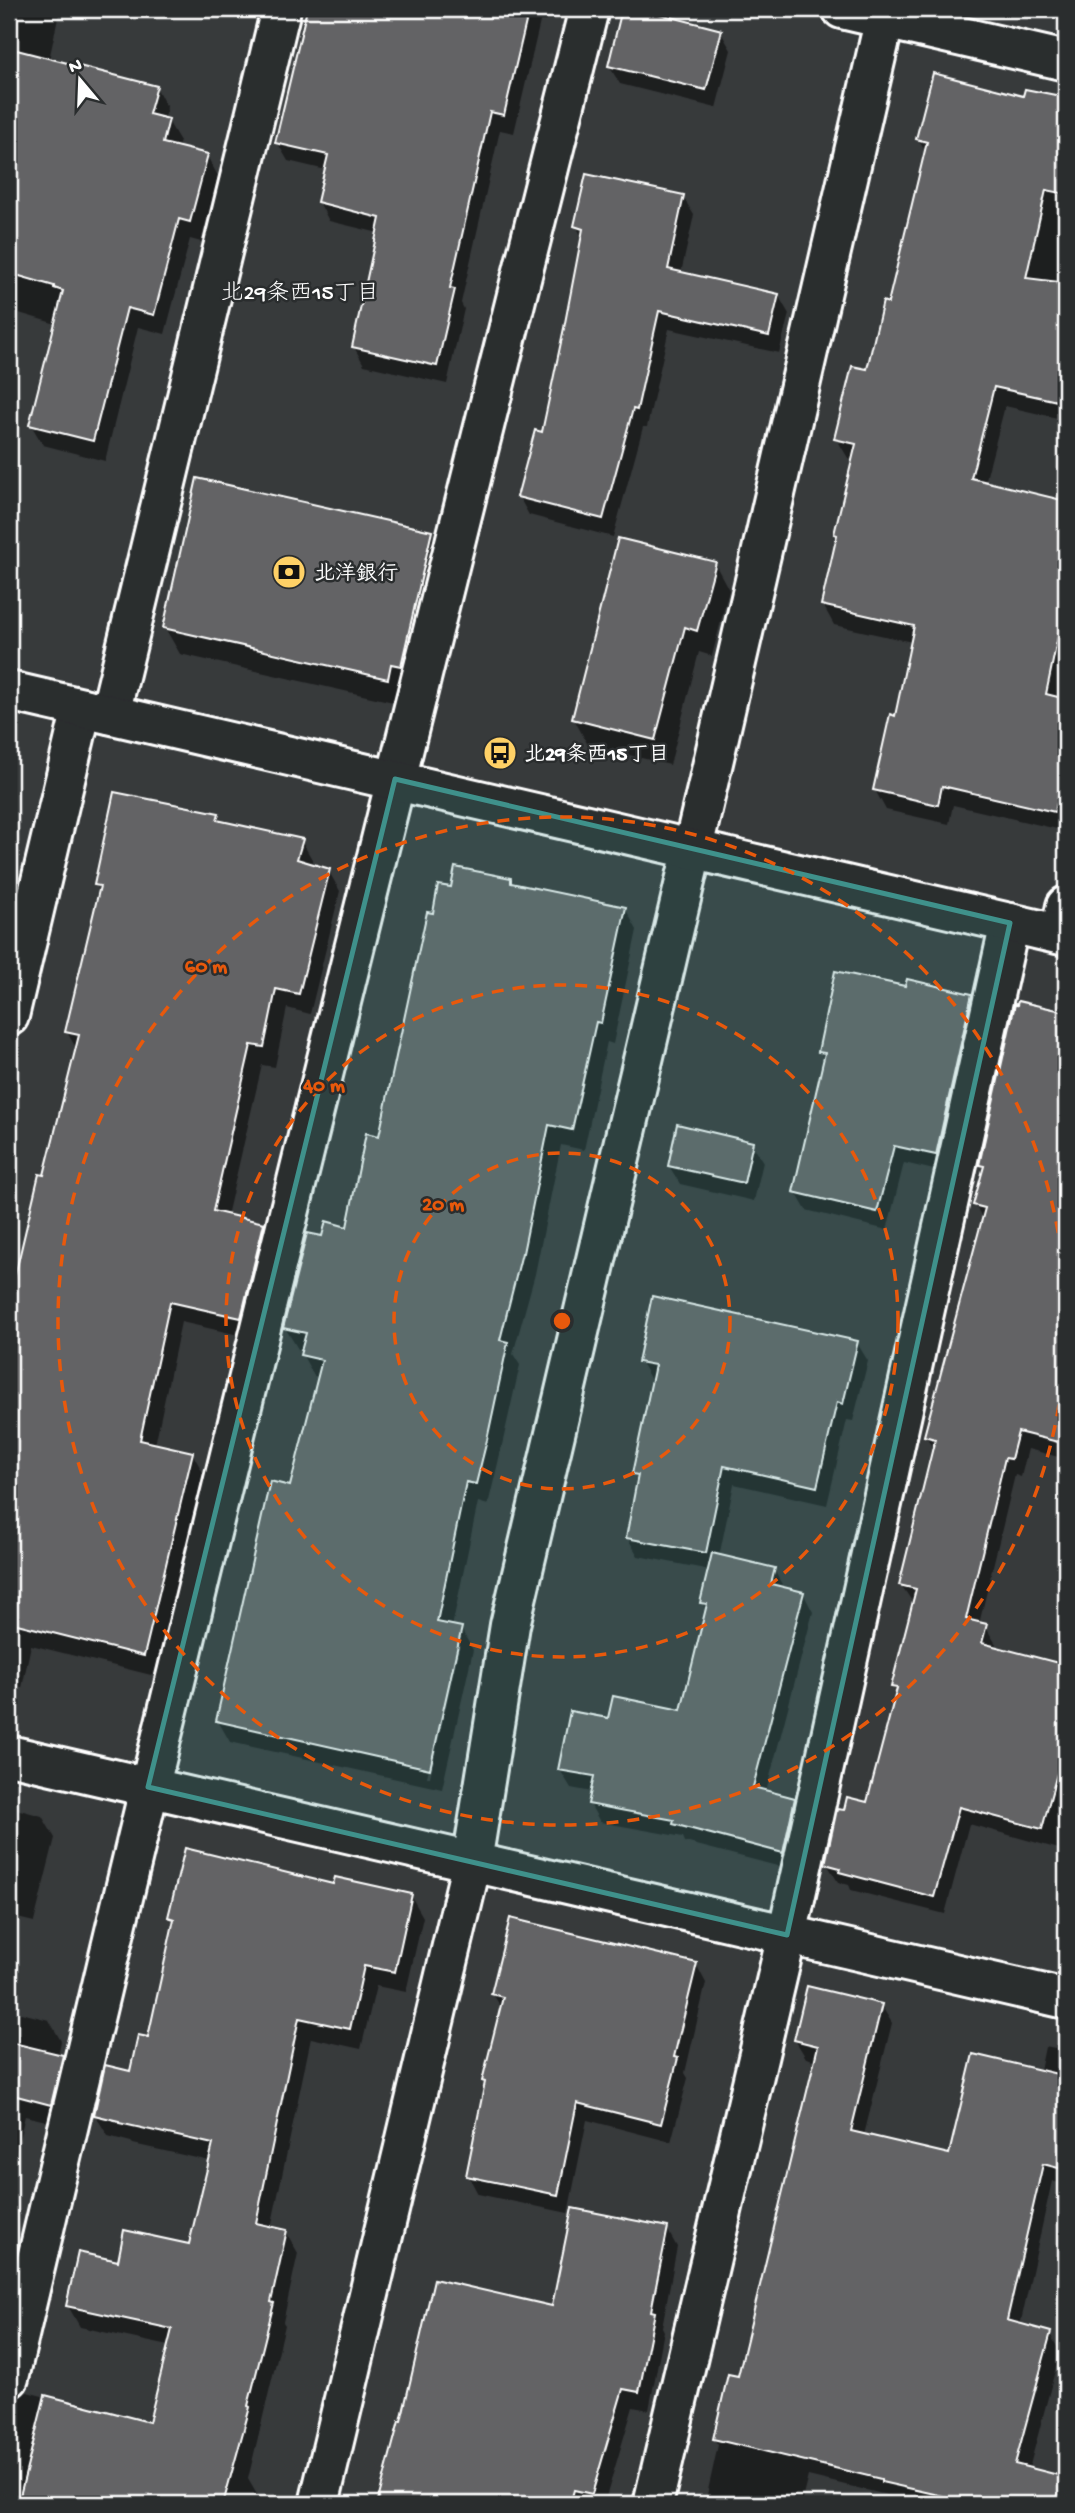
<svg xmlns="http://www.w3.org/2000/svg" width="1075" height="2513" viewBox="0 0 1075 2513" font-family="'Gochi Hand','Klee One',sans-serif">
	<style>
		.shadow { fill: #0007; fill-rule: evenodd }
		.building { fill: #636465; stroke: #fff; stroke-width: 2 }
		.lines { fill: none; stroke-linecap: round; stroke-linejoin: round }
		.street-casing { stroke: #fff; stroke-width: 44 }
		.secondary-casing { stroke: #fff; stroke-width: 44 }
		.street { stroke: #2a2d2e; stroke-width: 38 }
		.secondary { stroke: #2a2d2e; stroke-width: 38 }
		.marked { fill: #3f918b; fill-opacity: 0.2; stroke: #3f918b; stroke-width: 5; stroke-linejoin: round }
		.ring { fill: none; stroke: #e8590c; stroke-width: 3.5; stroke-dasharray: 12 9 }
		.labels { text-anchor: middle; stroke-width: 5; stroke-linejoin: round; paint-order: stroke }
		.poi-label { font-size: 21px; font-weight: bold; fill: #fff; stroke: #2a2d2e; text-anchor: start }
		.neighbourhood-label { font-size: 23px; fill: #fff; stroke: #2a2d2e }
		.centre { fill: #e8590c; stroke: #2a2d2e; stroke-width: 3.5 }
		.ring-label { font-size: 21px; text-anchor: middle; font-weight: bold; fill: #e8590c; stroke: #2a2d2e; stroke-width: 5; stroke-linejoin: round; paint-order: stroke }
	</style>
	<rect width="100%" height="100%" fill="#373a3b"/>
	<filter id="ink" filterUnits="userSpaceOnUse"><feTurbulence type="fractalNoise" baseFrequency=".0143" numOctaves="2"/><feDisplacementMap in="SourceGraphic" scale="14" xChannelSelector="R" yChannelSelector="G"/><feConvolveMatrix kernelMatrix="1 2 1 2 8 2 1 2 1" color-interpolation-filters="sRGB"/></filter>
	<g filter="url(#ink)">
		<path class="shadow" d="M 9,9 L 60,9 L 49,60 L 156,87 L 167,108 L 164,120 L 168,121 L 180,141 L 178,148 L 207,156 L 218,176 L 201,242 L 190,239 L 165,334 L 138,327 L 105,461 L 43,445 L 31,425 L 56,324 L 9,310 Z
			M 318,9 L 543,9 L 514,133 L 500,130 L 461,303 L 464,309 L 447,384 L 364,365 L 354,347 L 379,233 L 329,221 L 319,202 L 326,170 L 288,161 L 277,142 L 300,85 Z
			M 623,9 L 633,9 L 720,31 L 731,50 L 716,108 L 620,84 L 609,66 Z
			M 1026,91 L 1066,99 L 1066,420 L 1005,406 L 985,483 L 1056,500 L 1066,459 L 1066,668 L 1060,699 L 1066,700 L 1066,831 L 953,805 L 949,824 L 886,810 L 875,790 L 897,718 L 912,642 L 834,625 L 823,605 L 838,538 L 836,534 L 854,460 L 848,458 L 836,438 L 868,371 L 890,305 L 926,153 L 918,139 L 1025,98 Z
			M 683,197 L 694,215 L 681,273 L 778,295 L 789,314 L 779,353 L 669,329 L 647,427 L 643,427 L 613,537 L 529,515 L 519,497 L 543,434 L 583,239 L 576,226 Z
			M 430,532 L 445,558 L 402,704 L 180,654 L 165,628 Z
			M 715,564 L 729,590 L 712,656 L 699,652 L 670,765 L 588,745 L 574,719 Z
			M 218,815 L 222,823 L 301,840 L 313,861 L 312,866 L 328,870 L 340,891 L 310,1014 L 287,1008 L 275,1067 L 262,1065 L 227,1216 L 263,1224 L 275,1245 L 252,1338 L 181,1322 L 155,1445 L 192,1453 L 204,1474 L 155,1676 L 31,1645 L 22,1688 L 9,1686 L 9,1286 L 10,1283 L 15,1284 L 45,1177 L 77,1050 L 67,1032 L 100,892 L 96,885 Z
			M 510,880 L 513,885 L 625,908 L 637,930 L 613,1044 L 607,1042 L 584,1150 L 561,1145 L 535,1274 L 513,1354 L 520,1365 L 498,1463 L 488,1505 L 478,1502 L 452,1627 L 461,1629 L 473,1650 L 442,1789 L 230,1742 L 218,1721 L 291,1488 L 319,1377 L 314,1376 L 302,1354 L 303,1350 L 298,1349 L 285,1328 L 323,1238 L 349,1229 L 380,1138 L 434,915 L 452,889 ZM 456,1644 L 460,1644 L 430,1777 L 427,1777 Z
			M 907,988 L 971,996 L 981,1014 L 947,1173 L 904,1163 L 887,1230 L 806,1210 L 795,1191 L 825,1060 L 820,1052 Z
			M 1019,1003 L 1066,1014 L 1066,1459 L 1028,1449 L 1021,1477 L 1015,1475 L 979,1624 L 985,1626 L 996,1644 L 995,1648 L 1066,1667 L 1066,1851 L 969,1824 L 945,1914 L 851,1890 L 849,1885 L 838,1882 L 827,1864 L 845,1812 L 868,1804 L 897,1694 L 893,1687 L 914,1604 L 901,1585 L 934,1450 L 926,1436 L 983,1219 L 975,1205 L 985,1170 L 981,1164 Z
			M 752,1144 L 763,1162 L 754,1201 L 680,1184 L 669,1166 Z
			M 857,1343 L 868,1361 L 853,1421 L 847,1420 L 827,1505 L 734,1484 L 719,1557 L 774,1570 L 784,1588 L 803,1593 L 813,1612 L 766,1792 L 794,1799 L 804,1818 L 793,1870 L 685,1842 L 683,1837 L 600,1822 L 590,1804 L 592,1792 L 571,1788 L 560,1770 L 610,1720 L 682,1712 L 707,1612 L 702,1602 L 710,1570 L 638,1556 L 627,1537 L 639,1482 L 634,1474 L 654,1380 L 651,1380 L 640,1361 Z
			M 9,1807 L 42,1816 L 55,1838 L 34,1922 L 9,1916 Z
			M 335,1886 L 411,1896 L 423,1917 L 406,1992 L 376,1986 L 361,2049 L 311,2038 L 271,2228 L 286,2232 L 298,2253 L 283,2322 L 285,2325 L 248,2479 L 259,2498 L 258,2504 L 9,2504 L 9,2401 L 17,2400 L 27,2392 L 150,2424 L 169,2346 L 80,2327 L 68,2306 L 119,2263 L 190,2246 L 210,2161 L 133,2144 L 131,2142 L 108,2136 L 95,2115 L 131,2073 L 149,2039 L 175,1925 L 170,1917 Z
			M 696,1964 L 706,1983 L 685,2073 L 688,2078 L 671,2142 L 587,2120 L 568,2213 L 478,2194 L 468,2175 L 486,2086 L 484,2081 L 502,2009 L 493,1994 Z
			M 881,2005 L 892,2023 L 864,2135 L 951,2156 L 1040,2071 L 1045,2047 L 1066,2051 L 1066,2185 L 1052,2181 L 1020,2326 L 1050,2334 L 1060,2352 L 1029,2469 L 1052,2491 L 1049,2504 L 895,2504 L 896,2500 L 891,2496 L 808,2476 L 801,2504 L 705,2504 L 718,2445 L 714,2439 L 740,2378 L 817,2061 L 806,2058 L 795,2040 Z
			M 9,2010 L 49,2020 L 61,2041 L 58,2056 L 62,2057 L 74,2078 L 63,2125 L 25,2116 L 9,2181 Z
			M 667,2229 L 677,2247 L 662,2327 L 664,2331 L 649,2410 L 633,2407 L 604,2504 L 379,2504 L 400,2423 L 403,2423 L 553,2308 Z"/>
		<path class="building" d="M 307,9 L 529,9 L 504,115 L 490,112 L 450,288 L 455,289 L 437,366 L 352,347 L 380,218 L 317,202 L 328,155 L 275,143 Z
			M 622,9 L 640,9 L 722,30 L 706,90 L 608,66 Z
			M 9,48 L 157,86 L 149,114 L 169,119 L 163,143 L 208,154 L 190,222 L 179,219 L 154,315 L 127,308 L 93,441 L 29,425 L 63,291 L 54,288 L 54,286 L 9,273 Z
			M 933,73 L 1023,96 L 1025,89 L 1066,97 L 1066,194 L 1046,190 L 1026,278 L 1066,283 L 1066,403 L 994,387 L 971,478 L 1066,501 L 1066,598 L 1046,694 L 1066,699 L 1066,760 L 1055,812 L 942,786 L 938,805 L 873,790 L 890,714 L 895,716 L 914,626 L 821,605 L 837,535 L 834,534 L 856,444 L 834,439 L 852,366 L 867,369 L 883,301 L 888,303 L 927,142 L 916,139 Z
			M 586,174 L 684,195 L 668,269 L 779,294 L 769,336 L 659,311 L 637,410 L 633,409 L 603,519 L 517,497 L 535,430 L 542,432 L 564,328 L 583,229 L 574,226 Z
			M 197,478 L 432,531 L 401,666 L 391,664 L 388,679 L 163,628 Z
			M 618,538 L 716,562 L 697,631 L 685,627 L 655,740 L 572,719 Z
			M 114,792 L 219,813 L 217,820 L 303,839 L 297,859 L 330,869 L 299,994 L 276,989 L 264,1047 L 251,1045 L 213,1211 L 264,1223 L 241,1318 L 170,1302 L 140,1440 L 193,1452 L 144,1656 L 9,1622 L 9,1301 L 39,1174 L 44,1175 L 79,1035 L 65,1032 L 100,886 L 94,885 Z
			M 455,867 L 511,878 L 511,883 L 626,907 L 601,1023 L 596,1022 L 572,1130 L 549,1125 L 523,1253 L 522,1253 L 500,1340 L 508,1342 L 487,1440 L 476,1484 L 466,1482 L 437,1622 L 462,1627 L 430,1769 L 216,1721 L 270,1481 L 290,1486 L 322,1360 L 300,1355 L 306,1333 L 283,1328 L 307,1233 L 322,1236 L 326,1221 L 347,1227 L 366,1133 L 379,1136 L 427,912 L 433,913 L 438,885 L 451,887 Z
			M 835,971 L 905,986 L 907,979 L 972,994 L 936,1155 L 894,1146 L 877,1212 L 793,1192 L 825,1053 L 818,1052 Z
			M 1018,1001 L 1066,1012 L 1066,1444 L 1018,1432 L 1011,1459 L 1005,1458 L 966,1619 L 987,1624 L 982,1643 L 1066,1665 L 1066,1740 L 1042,1829 L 959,1807 L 934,1897 L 839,1872 L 840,1868 L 825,1864 L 837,1809 L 844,1810 L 847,1797 L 867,1802 L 897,1688 L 891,1687 L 916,1589 L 899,1585 L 935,1439 L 924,1436 L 985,1208 L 973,1205 L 984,1166 L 979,1165 L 1015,1004 L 1017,1005 Z
			M 677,1124 L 753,1142 L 744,1183 L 668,1166 Z
			M 652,1296 L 858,1341 L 843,1404 L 837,1402 L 817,1487 L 724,1466 L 706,1553 L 626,1538 L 638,1475 L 632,1474 L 655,1365 L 638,1362 Z
			M 712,1553 L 775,1568 L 771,1584 L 804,1592 L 753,1787 L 795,1798 L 783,1853 L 673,1824 L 674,1820 L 588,1804 L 594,1776 L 558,1770 L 570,1711 L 608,1718 L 613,1696 L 681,1710 L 707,1604 L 700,1603 Z
			M 185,1848 L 333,1884 L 335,1877 L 412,1894 L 395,1972 L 364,1966 L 350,2029 L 299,2018 L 256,2223 L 287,2230 L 271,2302 L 274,2303 L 248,2406 L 250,2407 L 223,2504 L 18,2504 L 45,2395 L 149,2422 L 172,2329 L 66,2306 L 78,2252 L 118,2261 L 124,2230 L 189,2244 L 213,2144 L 119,2123 L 119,2121 L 94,2115 L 105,2065 L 130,2071 L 138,2035 L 148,2037 L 174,1919 L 168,1917 Z
			M 510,1918 L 697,1963 L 674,2057 L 678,2058 L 661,2124 L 577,2103 L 558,2195 L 466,2176 L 485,2082 L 482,2081 L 503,1997 L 491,1994 Z
			M 807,1986 L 882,2004 L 851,2131 L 949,2154 L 973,2054 L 1066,2076 L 1066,2170 L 1043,2164 L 1007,2320 L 1051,2332 L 1015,2464 L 1066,2477 L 1066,2504 L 947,2504 L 948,2497 L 881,2482 L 881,2479 L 713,2439 L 728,2374 L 738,2376 L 818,2046 L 794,2040 Z
			M 9,2042 L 63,2055 L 51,2105 L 9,2094 Z
			M 572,2208 L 668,2227 L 651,2311 L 655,2312 L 639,2392 L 623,2389 L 592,2494 L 574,2490 L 570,2504 L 377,2504 L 399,2421 L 401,2421 L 434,2279 L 552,2306 Z"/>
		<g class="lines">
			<defs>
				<path id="street" d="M 842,9 L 1066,61
					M 110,714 L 281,9
					M 1060,934 L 1066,906
					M 9,1016 L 82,708
					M 9,1755 L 1066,1999
					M 9,2378 C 195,1586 390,797 589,9
					M 319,2504 L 472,1862 L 510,1625 L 708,784 L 887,9
					M 653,2504 L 787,1935 L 1010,923"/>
				<path id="secondary" d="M 9,691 L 1066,936"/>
			</defs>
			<use href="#street" class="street-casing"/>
			<use href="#secondary" class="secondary-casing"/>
			<use href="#street" class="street"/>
			<use href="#secondary" class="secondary"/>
		</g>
	</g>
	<path class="marked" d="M 395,779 L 1010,923 L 787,1935 L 148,1787 Z"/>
	<g class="ring">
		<circle cx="562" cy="1321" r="168"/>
		<circle cx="562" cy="1321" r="336"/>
		<circle cx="562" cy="1321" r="504"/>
	</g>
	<defs>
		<symbol id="bank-disc" viewBox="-11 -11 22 22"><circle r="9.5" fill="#ffd166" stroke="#2a2d2e"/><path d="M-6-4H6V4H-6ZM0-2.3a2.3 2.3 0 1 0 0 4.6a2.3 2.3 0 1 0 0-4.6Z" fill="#111"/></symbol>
		<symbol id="bus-disc" viewBox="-11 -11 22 22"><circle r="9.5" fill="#ffd166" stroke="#2a2d2e"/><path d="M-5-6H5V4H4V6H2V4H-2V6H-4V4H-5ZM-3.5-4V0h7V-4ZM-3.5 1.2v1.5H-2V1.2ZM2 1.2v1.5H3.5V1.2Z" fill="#111"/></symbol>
	</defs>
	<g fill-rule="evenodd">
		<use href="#bank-disc" x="270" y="553" width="38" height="38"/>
		<use href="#bus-disc" x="481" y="734" width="38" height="38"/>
	</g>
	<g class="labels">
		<g class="poi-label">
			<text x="314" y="579">北洋銀行</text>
			<text x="524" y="760">北29条西15丁目</text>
		</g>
		<g class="neighbourhood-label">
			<text x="300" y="299">北29条西15丁目</text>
		</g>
	</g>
	<circle cx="562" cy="1321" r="10" class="centre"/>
	<g class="ring-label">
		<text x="206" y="972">60 m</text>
		<text x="324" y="1091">40 m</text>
		<text x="443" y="1210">20 m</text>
	</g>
	<rect width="1075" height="2513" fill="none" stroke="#2a2d2e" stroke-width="35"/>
	<rect x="18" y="18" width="1040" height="2478" fill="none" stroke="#fff" stroke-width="2.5" filter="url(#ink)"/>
	<g transform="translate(80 80) rotate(341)" stroke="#2a2d2e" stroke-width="5" paint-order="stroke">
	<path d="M0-5L12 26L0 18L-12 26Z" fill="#ffffff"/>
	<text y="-10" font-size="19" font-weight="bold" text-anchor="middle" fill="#ffffff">N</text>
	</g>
</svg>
